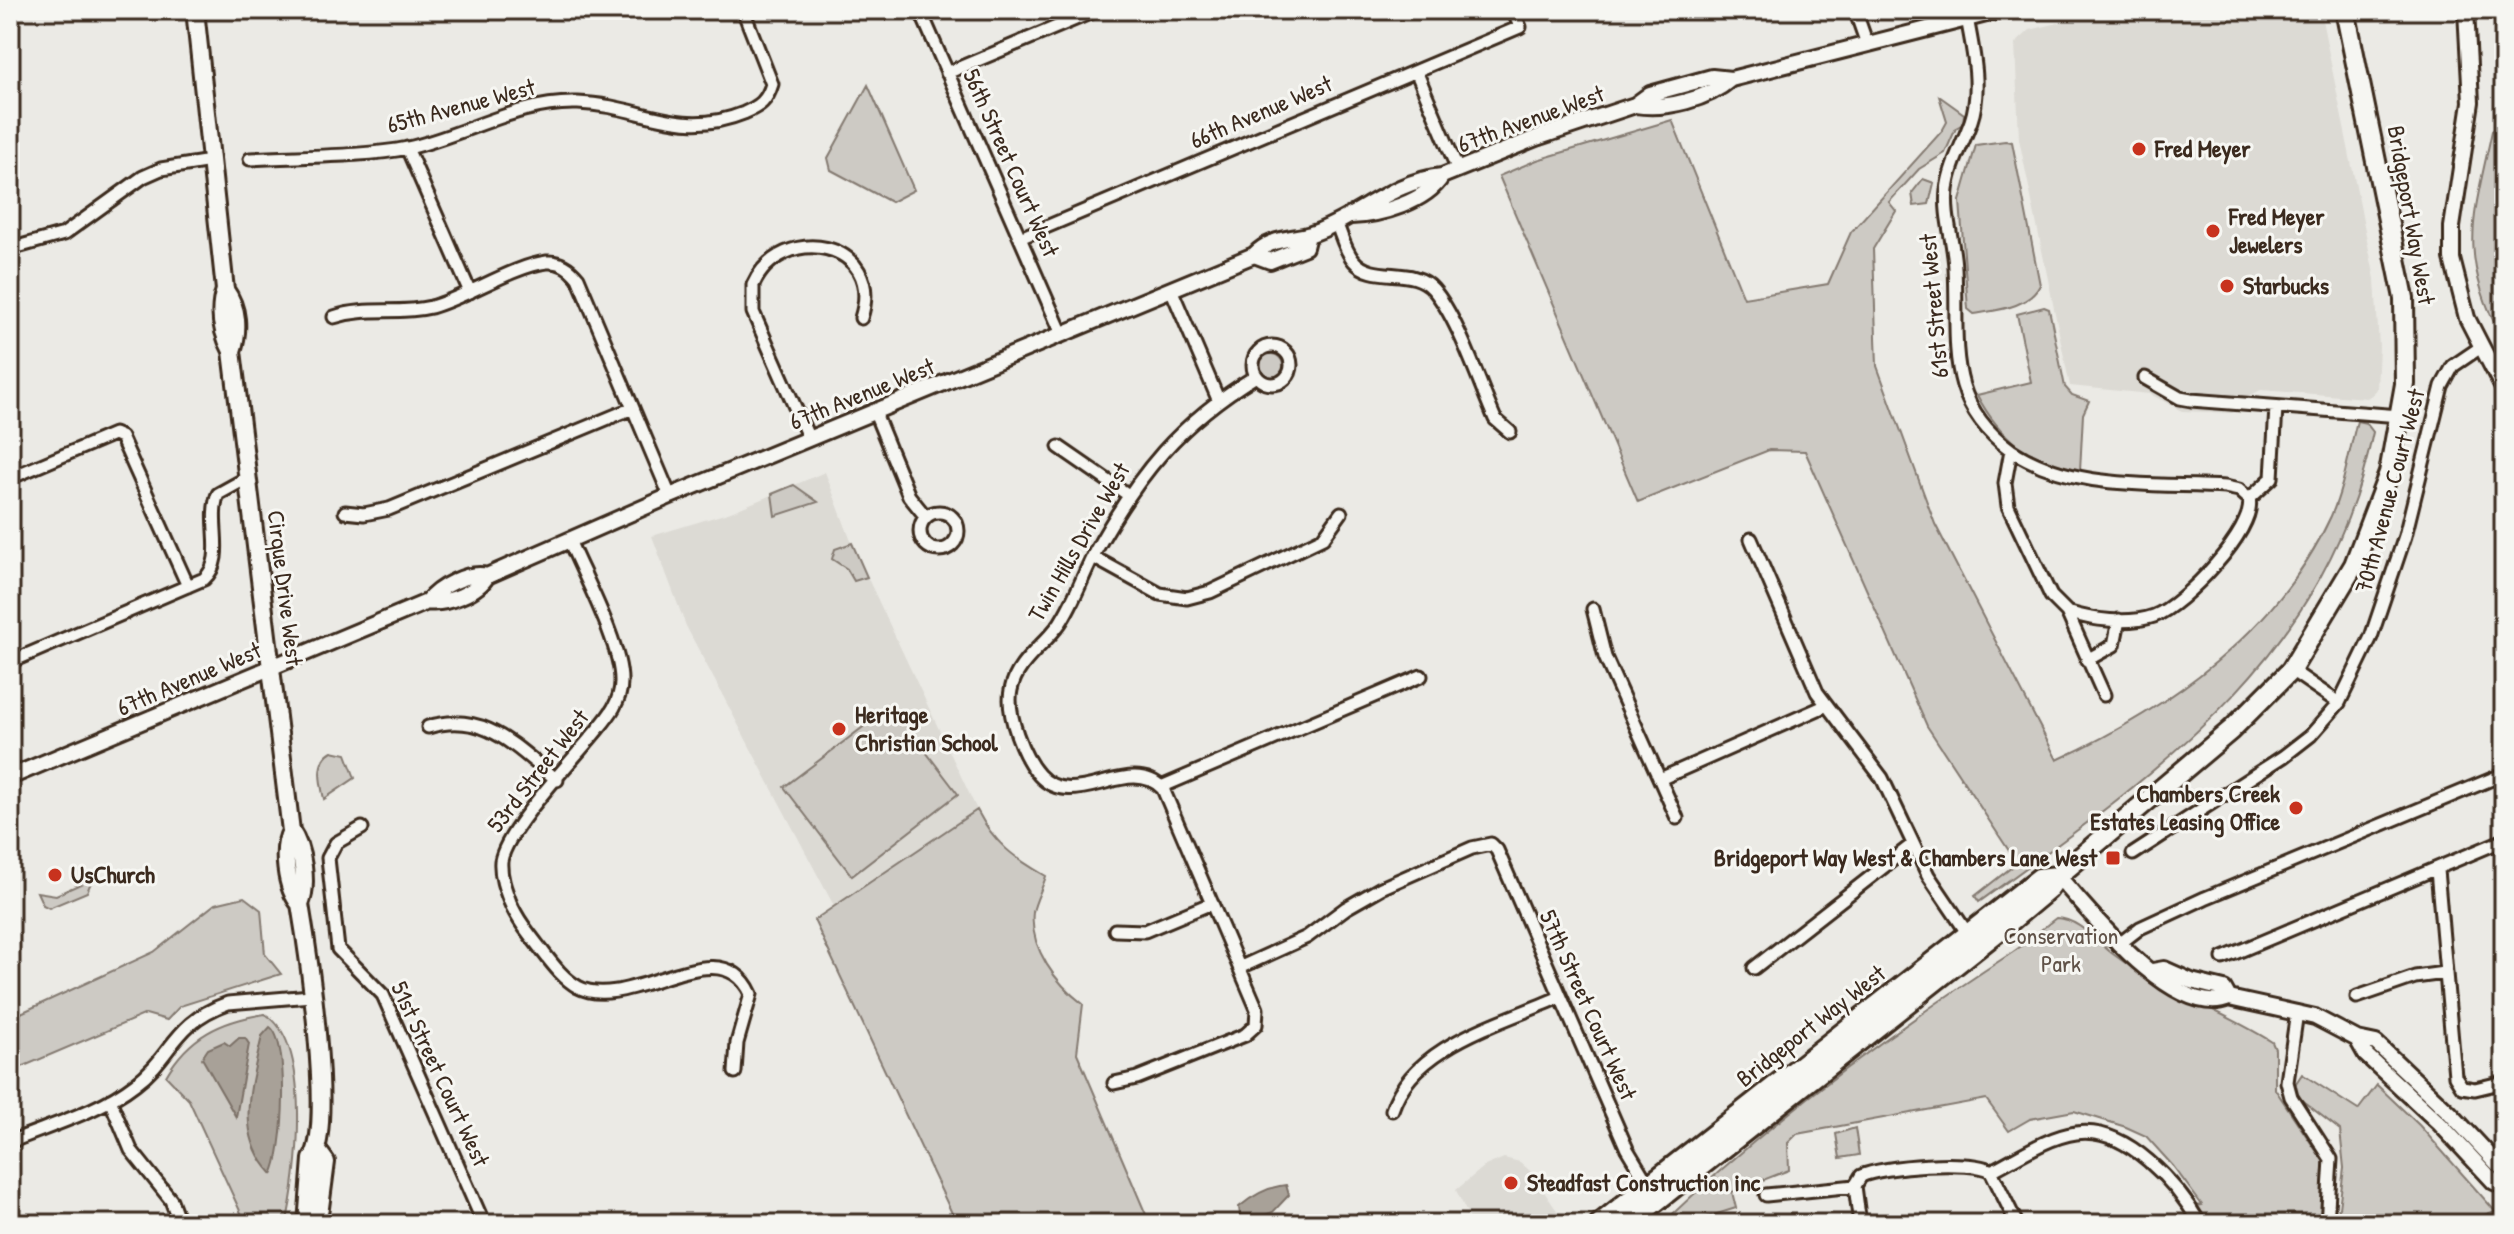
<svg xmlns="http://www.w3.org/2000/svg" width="2514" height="1234" viewBox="0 0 2514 1234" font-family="'Patrick Hand',sans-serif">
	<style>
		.built { fill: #dcdad4 }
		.green { fill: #cdcac4; stroke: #847a71; stroke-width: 2 }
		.water { fill: #a8a198; stroke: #7c7167; stroke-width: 2 }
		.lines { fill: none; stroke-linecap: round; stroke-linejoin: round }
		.minor-casing { stroke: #3b2a1e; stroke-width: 17 }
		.tertiary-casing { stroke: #3b2a1e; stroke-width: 20 }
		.secondary-casing { stroke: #3b2a1e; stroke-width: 22 }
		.primary-casing { stroke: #3b2a1e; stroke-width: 24 }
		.minor { stroke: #f6f6f2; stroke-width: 11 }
		.tertiary { stroke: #f6f6f2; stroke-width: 14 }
		.secondary { stroke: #f6f6f2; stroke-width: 16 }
		.primary { stroke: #f6f6f2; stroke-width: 18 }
		.poi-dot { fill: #c8321e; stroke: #f6f6f2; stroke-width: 3 }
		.labels { text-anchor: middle; stroke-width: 6; stroke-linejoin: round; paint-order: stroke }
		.street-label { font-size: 24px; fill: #3b2a1e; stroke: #f6f6f2 }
		.poi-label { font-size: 24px; font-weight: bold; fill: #3b2a1e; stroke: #f6f6f2; text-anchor: start }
		.park-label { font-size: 24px; fill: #605248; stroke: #f6f6f2 }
	</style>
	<rect width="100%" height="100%" fill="#ebeae5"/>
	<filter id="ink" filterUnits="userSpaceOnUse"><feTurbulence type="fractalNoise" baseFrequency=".0125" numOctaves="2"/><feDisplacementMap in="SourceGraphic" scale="16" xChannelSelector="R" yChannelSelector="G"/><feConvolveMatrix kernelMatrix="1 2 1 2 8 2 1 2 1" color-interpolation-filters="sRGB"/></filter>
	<g filter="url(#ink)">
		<path class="built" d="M 2110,10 L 2320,10 L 2375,279 L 2379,347 L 2377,389 L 2373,394 L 2367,398 L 2261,390 L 2248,396 L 2232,413 L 2182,411 L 2150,394 L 2070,386 L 2019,139 L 2015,44 L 2030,30 Z
			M 825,472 L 854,549 L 977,810 L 834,906 L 686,626 L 652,536 L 731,512 Z
			M 1504,1158 L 1520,1162 L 1530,1171 L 1566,1224 L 1472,1224 L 1456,1190 L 1485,1166 Z"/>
		<path class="green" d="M 868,85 L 914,190 L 891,202 L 831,170 L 828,158 Z
			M 1939,96 L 1964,114 L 1963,124 L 1956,128 L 1945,153 L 1919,169 L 1889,202 L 1896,211 L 1873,249 L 1877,366 L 1935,524 L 2057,760 C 2168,709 2279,631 2331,516 C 2344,487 2349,451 2357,421 L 2366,423 L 2373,432 C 2328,658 2154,775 1979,902 L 1975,896 L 2017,863 L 1927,726 L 1805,451 L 1769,450 L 1638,502 L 1499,176 L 1537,160 L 1672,120 L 1744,298 L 1828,284 L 1851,232 L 1942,131 L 1947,122 Z
			M 2504,124 L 2504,343 C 2458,253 2472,224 2492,131 Z
			M 2005,141 L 2012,142 L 2040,285 C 2029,308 1996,310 1974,314 L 1968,309 L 1960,201 L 1976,145 Z
			M 1923,179 L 1934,183 L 1929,204 L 1914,206 L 1912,193 Z
			M 2044,307 L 2049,309 L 2065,387 L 2072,395 L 2089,401 L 2083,414 L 2080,471 C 2035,469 1997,434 1977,395 L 2031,382 L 2017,314 Z
			M1259 366a12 12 0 1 1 24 0a12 12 0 1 1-24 0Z
			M 794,485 L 818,502 L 775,516 L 772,494 Z
			M 852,543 L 867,577 L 854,581 L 847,569 L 832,559 L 835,549 Z
			M 891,706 L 958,794 L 852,876 L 784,787 Z
			M 332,751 L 346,754 L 355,778 L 324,799 C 320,782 315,760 332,751 Z
			M 977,810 C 994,843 1014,858 1046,876 C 1043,887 1035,901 1033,912 C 1029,949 1057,984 1083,1004 L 1077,1053 L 1150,1224 L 957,1224 L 814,920 Z
			M 86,877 L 92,880 L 87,892 L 49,908 L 43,905 L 37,892 L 56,895 L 83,883 Z
			M 244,897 L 261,910 L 265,954 L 281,974 L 180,1006 L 167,1020 L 146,1014 L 10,1072 L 10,1018 L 154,952 L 215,904 Z
			M 2056,918 C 2078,918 2096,941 2113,954 C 2162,991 2220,1009 2272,1042 L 2275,1049 L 2275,1089 L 2323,1161 L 2325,1183 L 2320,1224 L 2198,1224 L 2190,1207 L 2202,1205 L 2173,1166 L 2146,1136 L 2126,1127 L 2074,1111 L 2030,1119 L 2009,1131 L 1986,1099 L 1797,1134 L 1788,1143 L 1789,1170 L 1732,1192 L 1736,1208 L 1685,1224 L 1662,1224 C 1770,1121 1888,1033 2013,952 C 2028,942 2041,929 2056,918 Z
			M 265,1014 C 313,1042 298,1176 286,1224 L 246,1224 L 189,1100 L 166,1076 C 189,1036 221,1021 265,1014 Z
			M 2302,1074 L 2358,1110 L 2377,1085 L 2419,1125 L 2495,1211 L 2461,1224 L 2337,1224 L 2344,1168 L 2340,1130 L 2295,1095 L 2296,1083 Z
			M 1855,1128 L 1859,1155 L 1840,1158 L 1836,1134 Z"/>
		<path class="water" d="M 270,1027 C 290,1040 284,1154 272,1174 C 234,1134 251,1086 262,1036 Z
			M 239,1038 L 245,1038 L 249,1044 L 236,1117 L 202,1058 L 208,1049 L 224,1042 L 230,1046 Z
			M 1286,1185 L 1289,1195 L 1273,1212 L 1247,1222 L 1240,1215 L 1239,1207 C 1253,1195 1268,1187 1286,1185 Z"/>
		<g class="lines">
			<defs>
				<path id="minor" d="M 920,10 L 1062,334
					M 1855,10 L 1867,44
					M 1967,18 C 1973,50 1982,89 1971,121 C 1963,144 1950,165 1947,190 C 1944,216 1954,242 1955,268 C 1959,341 1943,401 2011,450 L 2005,483 L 2008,506 L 2051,596 L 2067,612 L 2104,695
					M 1416,71 L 1458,170
					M 947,73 L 1097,10
					M 407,148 L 470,292
					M 250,159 C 297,156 364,157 408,148 C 466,135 518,101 578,103 C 641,105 680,139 744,113 C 760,106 767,101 772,84 L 743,10
					M 1336,222 C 1341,234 1345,251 1354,261 C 1373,284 1413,265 1433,289 C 1458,318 1479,383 1495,419 L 1510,432
					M 1020,238 L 1520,27 L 1513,10
					M 10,249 L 64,234 L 143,177 L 161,169 L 211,161
					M 1171,289 L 1218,399
					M 334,317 C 367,306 397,315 431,307 C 467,297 513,266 547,262 C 561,261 570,268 578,278 L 670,496
					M1253 365a19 19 0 1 1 38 0a19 19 0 1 1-38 0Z
					M 2145,378 L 2180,398 L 2191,400 L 2400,416
					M 875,413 L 909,496 L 926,517
					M 809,439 L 753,312 L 753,285 C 781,222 886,240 861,318
					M 1059,447 L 1127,494
					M 2011,450 C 2073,491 2154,483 2225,487 L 2239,490 L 2249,499
					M 10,478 L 114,434 L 121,437 L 188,586
					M 2249,499 L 2272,478 L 2276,407
					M920 531a19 19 0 1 1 38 0a19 19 0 1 1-38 0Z
					M 345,512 L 364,514 L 389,509 L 633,408
					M 1751,539 L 1817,692 L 1882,778 L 1928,875 L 1970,937
					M 569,540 C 584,576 622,646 621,682 C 621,704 606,719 593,735 C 571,762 506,830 501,861 C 500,876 505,889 510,902 C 517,919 529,934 540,948 C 551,962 562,978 578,987 C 629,1014 720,926 751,994 L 737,1043 L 735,1072
					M 1093,557 L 1160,594 L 1187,598 L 1210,592 L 1323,538 L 1341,513
					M 1593,609 L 1605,657 L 1677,818
					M 2067,612 C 2092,620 2128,625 2154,616 C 2182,606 2257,529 2249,499
					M 2087,660 L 2114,645 L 2119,620
					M 10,662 L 204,579 C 227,559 207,521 218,494 L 247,478
					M 2291,670 L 2339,703
					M 428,727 C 485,710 515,747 557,780
					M 1660,779 L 1825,706
					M 1161,787 L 1421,676
					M 362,828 L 336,843 L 328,858 L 338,949 L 383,995 L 484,1224
					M 2133,854 L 2284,756 L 2311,735 L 2339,703 L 2371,637 L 2405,536 L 2442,386 L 2453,366 L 2481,347
					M 2437,870 L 2455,1076 L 2462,1087 L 2475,1089 L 2504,1082
					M 1115,930 L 1145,931 L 1212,903
					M 2118,945 L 2140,928 L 2205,898 L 2504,774
					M 2223,958 L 2504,840
					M 1241,967 L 1307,937 L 1346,908 L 1381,888 L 1472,848 L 1491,844 L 1497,850 L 1627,1149 L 1648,1184
					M 1754,968 L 1913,844
					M 2357,997 L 2415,977 L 2444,973
					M 2297,1012 L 2287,1082 L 2291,1097 L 2331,1159 L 2327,1224
					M 1114,1083 L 1137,1078 L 1245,1035 L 1256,1025 L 1257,1009 L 1163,789 C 1129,753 1074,814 1039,775 C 1023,757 1006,714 1011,690 C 1016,662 1045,645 1060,623 C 1075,600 1083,575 1095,552 C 1138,474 1180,422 1256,376
					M 110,1100 L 131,1150 L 171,1200 L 180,1224
					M 1392,1110 C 1413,1045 1502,1023 1560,997
					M 10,1142 C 51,1125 99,1112 135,1084 C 174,1055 172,1023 228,1003 L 311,996
					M 1991,1171 L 2017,1224
					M 1855,1186 L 1861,1176 C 1882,1166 1972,1159 1991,1171 C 2017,1158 2047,1137 2076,1133 C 2126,1125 2178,1185 2200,1224
					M 1855,1186 L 1860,1224
					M 1766,1195 L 1855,1186"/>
				<path id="tertiary" d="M 2466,10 L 2471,102 L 2452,227 L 2452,259 L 2467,318 L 2504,390
					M 1635,105 C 1666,110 1708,99 1731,79
					M 1351,216 C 1380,215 1426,202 1442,176
					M 1254,255 L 1270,261 L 1305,247 L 1308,235
					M 427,602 C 446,605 478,592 487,576 L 670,496 L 1254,255 C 1271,237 1291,240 1311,234 C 1356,219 1392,181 1442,176 L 1536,138 L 1635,105 L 1650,94 L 1712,77 L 1731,79 L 2002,10
					M 10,777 L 427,602 C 438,587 469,571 487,576
					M 2058,876 C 2089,911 2175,1021 2229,998 L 2315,1017 L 2357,1039 L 2376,1043 L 2450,1113 L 2504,1171
					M 2153,971 L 2164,969 L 2191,981 L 2224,989 L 2229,998
					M 2357,1039 L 2366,1055 L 2440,1124 L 2494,1182 L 2504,1186"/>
				<path id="secondary" d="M 195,10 L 225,290 C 218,311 222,332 232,351 L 291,831 C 303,848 308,885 300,904 C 308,951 334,1125 312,1159 L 307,1224
					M 225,290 C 238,308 239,330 232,351
					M 291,831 C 281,849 286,889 300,904
					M 308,1224 L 319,1215 L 326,1162 L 318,1151"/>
				<path id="primary" d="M 1599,1224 L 2039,878 L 2058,876
					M 1628,1224 L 1999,931 L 2048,890 L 2058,876 L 2231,730 L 2291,670 L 2354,565 L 2389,473 L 2405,384 L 2404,298 L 2345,10"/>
			</defs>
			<use href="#minor" class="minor-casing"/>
			<use href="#tertiary" class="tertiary-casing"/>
			<use href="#secondary" class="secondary-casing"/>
			<use href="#primary" class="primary-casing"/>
			<use href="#minor" class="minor"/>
			<use href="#tertiary" class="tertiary"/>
			<use href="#secondary" class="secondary"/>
			<use href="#primary" class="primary"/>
		</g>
	</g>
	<g class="poi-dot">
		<circle cx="2139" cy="149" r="8"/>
		<circle cx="2213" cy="231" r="8"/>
		<circle cx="2227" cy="286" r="8"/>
		<circle cx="839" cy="729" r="8"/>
		<circle cx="2296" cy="808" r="8"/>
		<rect x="2105" y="850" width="16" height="16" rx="4"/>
		<circle cx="55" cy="875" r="8"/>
		<circle cx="1511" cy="1183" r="8"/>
	</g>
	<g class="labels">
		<g class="street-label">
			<text transform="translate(461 106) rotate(-15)" y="8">65th Avenue West</text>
			<text transform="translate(1261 112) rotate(-23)" y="8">66th Avenue West</text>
			<text transform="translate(1531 119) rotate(-20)" y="8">67th Avenue West</text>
			<text transform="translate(1011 163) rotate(66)" y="8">56th Street Court West</text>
			<text transform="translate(2411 215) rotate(80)" y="8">Bridgeport Way West</text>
			<text transform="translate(1934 306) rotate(-95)" y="8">61st Street West</text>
			<text transform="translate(862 394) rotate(-22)" y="8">67th Avenue West</text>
			<text transform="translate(2390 491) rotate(-75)" y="8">70th Avenue Court West</text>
			<text transform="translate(1079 542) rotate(-60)" y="8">Twin Hills Drive West</text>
			<text transform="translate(285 588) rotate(83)" y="8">Cirque Drive West</text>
			<text transform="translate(189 679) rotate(-23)" y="8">67th Avenue West</text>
			<text transform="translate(538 771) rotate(-52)" y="8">53rd Street West</text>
			<text transform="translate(1588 1005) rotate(66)" y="8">57th Street Court West</text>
			<text transform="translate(1811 1026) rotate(-38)" y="8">Bridgeport Way West</text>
			<text transform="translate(440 1074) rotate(65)" y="8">51st Street Court West</text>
		</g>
		<g class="poi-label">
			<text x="2155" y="157">Fred Meyer</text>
			<text x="2229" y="225">Fred Meyer<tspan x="2229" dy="28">Jewelers</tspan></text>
			<text x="2243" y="294">Starbucks</text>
			<text x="855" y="723">Heritage<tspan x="855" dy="28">Christian School</tspan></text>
			<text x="2280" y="802" text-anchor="end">Chambers Creek<tspan x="2280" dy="28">Estates Leasing Office</tspan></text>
			<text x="2097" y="866" text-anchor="end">Bridgeport Way West &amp; Chambers Lane West</text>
			<text x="71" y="883">UsChurch</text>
			<text x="1527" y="1191">Steadfast Construction inc</text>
		</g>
		<g class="park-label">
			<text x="2061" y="944">Conservation<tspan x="2061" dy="28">Park</tspan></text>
		</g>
	</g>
	<rect width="2514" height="1234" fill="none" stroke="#f6f6f2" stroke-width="40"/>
	<rect x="20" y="20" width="2474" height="1194" fill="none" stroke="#3b2a1e" stroke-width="3" filter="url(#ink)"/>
</svg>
